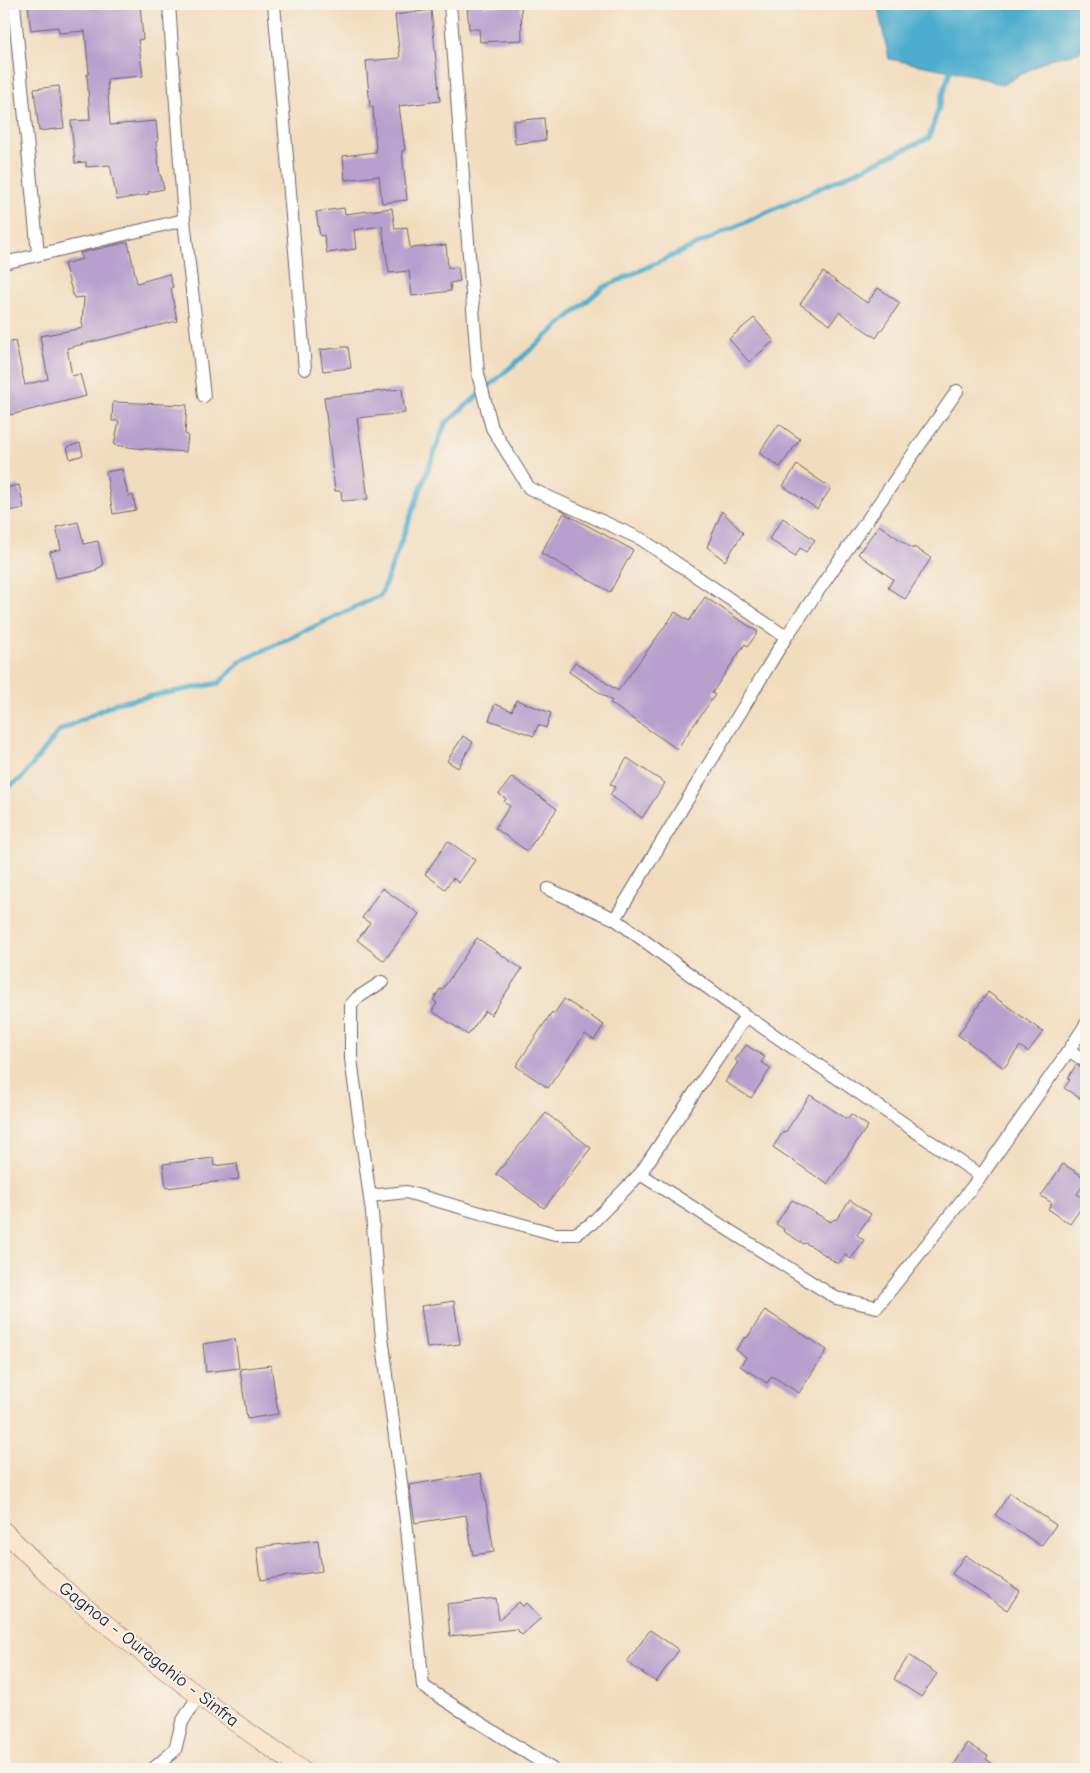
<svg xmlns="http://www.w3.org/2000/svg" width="1090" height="1773" viewBox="0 0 1090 1773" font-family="'Comic Neue',sans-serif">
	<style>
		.water { fill: #4eadcd; stroke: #386884 }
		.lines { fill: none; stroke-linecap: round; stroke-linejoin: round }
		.stream { stroke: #4eadcd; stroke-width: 5 }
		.building { fill: #b89fcd }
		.minor-casing { stroke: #6b6369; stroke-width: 14 }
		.secondary-casing { stroke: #6b6369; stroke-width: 19 }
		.minor { stroke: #fff; stroke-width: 12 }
		.secondary { stroke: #fce5cf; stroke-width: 18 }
		.labels { text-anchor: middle; stroke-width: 4; stroke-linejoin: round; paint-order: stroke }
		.street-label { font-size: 18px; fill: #22223b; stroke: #f7f3e8 }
	</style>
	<rect width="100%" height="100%" fill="#f7f3e8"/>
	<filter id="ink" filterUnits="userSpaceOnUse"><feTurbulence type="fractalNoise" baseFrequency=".02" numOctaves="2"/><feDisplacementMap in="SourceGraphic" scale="10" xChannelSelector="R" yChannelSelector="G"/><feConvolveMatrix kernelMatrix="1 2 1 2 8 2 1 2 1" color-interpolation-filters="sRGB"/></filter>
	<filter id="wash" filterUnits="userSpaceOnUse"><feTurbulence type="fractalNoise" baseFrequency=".0096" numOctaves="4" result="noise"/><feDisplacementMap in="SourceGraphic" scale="20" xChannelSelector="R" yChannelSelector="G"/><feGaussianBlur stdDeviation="1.12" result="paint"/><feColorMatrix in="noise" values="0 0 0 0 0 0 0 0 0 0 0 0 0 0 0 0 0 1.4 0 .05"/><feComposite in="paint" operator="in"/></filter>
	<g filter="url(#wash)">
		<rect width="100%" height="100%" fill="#f2dcbe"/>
		<path class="water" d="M 877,4 L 1086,4 L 1086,43 L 1079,53 L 1049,59 L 1002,85 L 977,76 L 889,59 Z"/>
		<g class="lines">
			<path class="stream" d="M 4,790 L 22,778 L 59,731 L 116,703 L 219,683 L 241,661 L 381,595 L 445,424 L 602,288 L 929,138 L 952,65"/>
		</g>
		<g id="blocks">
			<path class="building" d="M 28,4 L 140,4 L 143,39 L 138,40 L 143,76 L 107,79 L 110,125 L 156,121 L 158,141 L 156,142 L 160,176 L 161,176 L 164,189 L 148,192 L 149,194 L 117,200 L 110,165 L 86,167 L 86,162 L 75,163 L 71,121 L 90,120 L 87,74 L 89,74 L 85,31 L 59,33 L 58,27 L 31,30 Z
				M 467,4 L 484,4 L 484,6 L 521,5 L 522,40 L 480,42 L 479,29 L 469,29 Z
				M 431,10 L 440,101 L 399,106 L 405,150 L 402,151 L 407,200 L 382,203 L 379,176 L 345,180 L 343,156 L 376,152 L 373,107 L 370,107 L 366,61 L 400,58 L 395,15 Z
				M 59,86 L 64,128 L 39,131 L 34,89 Z
				M 544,118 L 546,140 L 515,144 L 513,121 Z
				M 344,208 L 345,214 L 392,208 L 395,229 L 407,227 L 410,248 L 446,245 L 448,268 L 458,267 L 460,281 L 450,283 L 451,291 L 412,296 L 409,271 L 389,273 L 382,226 L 354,230 L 356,249 L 327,253 L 324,235 L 320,236 L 316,212 Z
				M 128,242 L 137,283 L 169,274 L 173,287 L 171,288 L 177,321 L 67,348 L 72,376 L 80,374 L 86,396 L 10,415 L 4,392 L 4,344 L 15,341 L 25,385 L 48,379 L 40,336 L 83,328 L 82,322 L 84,297 L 74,298 L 64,264 L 82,259 L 80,253 Z
				M 823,272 L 867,303 L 878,288 L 900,303 L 876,338 L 839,312 L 830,325 L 800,304 Z
				M 754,318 L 774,341 L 749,362 L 729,339 Z
				M 344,347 L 348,347 L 351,368 L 323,371 L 320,350 Z
				M 402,389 L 405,413 L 357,418 L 368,499 L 342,501 L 341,491 L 335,491 L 324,397 Z
				M 113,402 L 187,405 L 185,434 L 188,435 L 186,452 L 136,448 L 114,445 L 119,421 L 112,421 Z
				M 779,424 L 800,439 L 780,467 L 759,453 Z
				M 80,443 L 83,455 L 70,459 L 67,447 Z
				M 797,465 L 831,488 L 817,509 L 783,486 Z
				M 122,469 L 128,496 L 133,495 L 136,510 L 113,514 L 106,472 Z
				M 19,485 L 24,508 L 4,512 L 4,488 Z
				M 722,511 L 743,533 L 725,561 L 707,547 Z
				M 564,513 L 633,550 L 610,592 L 541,553 Z
				M 783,518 L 815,540 L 806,552 L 800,548 L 795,556 L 769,539 Z
				M 78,522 L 84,544 L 98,541 L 103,566 L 96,569 L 96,571 L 56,578 L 50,552 L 61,549 L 56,527 Z
				M 879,525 L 913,549 L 914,547 L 931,558 L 905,599 L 888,588 L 893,579 L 858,554 Z
				M 705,597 L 758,632 L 748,646 L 745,644 L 712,693 L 715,695 L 677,749 L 610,703 L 612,701 L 569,672 L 575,662 L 618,691 L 675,612 L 689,621 Z
				M 516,700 L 551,713 L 546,728 L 538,725 L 534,736 L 489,720 L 495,704 L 512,711 Z
				M 463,736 L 473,742 L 458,768 L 447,761 Z
				M 627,758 L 665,783 L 642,818 L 610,795 L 615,787 L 610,784 Z
				M 512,777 L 557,809 L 527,851 L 495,828 L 510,806 L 504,802 L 506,799 L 499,794 Z
				M 448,841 L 475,860 L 459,883 L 453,878 L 445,889 L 425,874 Z
				M 382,888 L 419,914 L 384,961 L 357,940 L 370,923 L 362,918 Z
				M 477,938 L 522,969 L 491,1015 L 485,1011 L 468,1035 L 432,1011 L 437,1003 L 433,1000 L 440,989 L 442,990 Z
				M 988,992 L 1043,1032 L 1028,1052 L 1020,1046 L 1004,1068 L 958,1035 Z
				M 564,999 L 604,1025 L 594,1040 L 585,1034 L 548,1088 L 516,1066 L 552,1012 L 554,1014 Z
				M 746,1045 L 765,1057 L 761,1062 L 771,1068 L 751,1098 L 725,1082 L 738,1062 L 735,1060 Z
				M 1076,1065 L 1086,1070 L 1086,1102 L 1064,1088 L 1070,1080 L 1068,1078 Z
				M 810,1095 L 847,1119 L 851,1114 L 868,1126 L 827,1184 L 773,1147 L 783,1132 L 785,1133 Z
				M 546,1113 L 591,1148 L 544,1208 L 496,1174 Z
				M 213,1158 L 214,1166 L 237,1163 L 239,1179 L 166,1188 L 163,1164 Z
				M 1063,1164 L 1086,1178 L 1086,1181 L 1077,1194 L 1086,1201 L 1070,1224 L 1048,1209 L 1052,1203 L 1041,1196 Z
				M 792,1200 L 831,1222 L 834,1219 L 836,1220 L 850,1200 L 871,1214 L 857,1235 L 864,1240 L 851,1259 L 845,1255 L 838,1264 L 813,1247 L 805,1243 L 804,1244 L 783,1231 L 784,1229 L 776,1224 Z
				M 454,1301 L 460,1344 L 427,1348 L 421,1306 Z
				M 765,1310 L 827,1350 L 799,1393 L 772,1376 L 767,1383 L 740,1366 L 746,1357 L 736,1350 L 745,1337 L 747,1338 Z
				M 235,1339 L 239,1368 L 206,1372 L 203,1344 Z
				M 271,1365 L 278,1414 L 247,1419 L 240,1369 Z
				M 481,1473 L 494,1552 L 473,1555 L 466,1515 L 415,1523 L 409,1485 Z
				M 1010,1493 L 1056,1525 L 1041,1546 L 995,1515 Z
				M 318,1540 L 322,1571 L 261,1580 L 257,1547 Z
				M 965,1555 L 1020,1591 L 1007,1610 L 952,1574 Z
				M 496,1598 L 499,1620 L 519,1602 L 523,1606 L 527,1603 L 541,1618 L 522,1635 L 516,1629 L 450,1636 L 447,1604 Z
				M 650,1630 L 679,1650 L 656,1682 L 627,1662 Z
				M 909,1655 L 937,1674 L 921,1697 L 894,1679 Z
				M 968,1743 L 988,1756 L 986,1759 L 1000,1769 L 951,1769 Z"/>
		</g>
	</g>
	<g filter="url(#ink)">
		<use href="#blocks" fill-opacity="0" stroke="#6b6369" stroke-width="1"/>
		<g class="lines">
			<defs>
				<path id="minor" d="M 14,4 L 38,254
					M 169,4 L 184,220 L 204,396
					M 274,4 L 305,369
					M 450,4 L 478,374 L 492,428 L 529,488 L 641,539 L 786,637 L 615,919 L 746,1016 L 981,1176
					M 4,263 L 184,220
					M 786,637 L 957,391
					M 548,889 L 615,919
					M 382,982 L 357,998 L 351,1005 L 351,1059 L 372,1213 L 381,1329 L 407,1529 L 423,1686 L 552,1769
					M 1069,1050 L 1086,1024
					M 640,1174 L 836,1298 L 877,1307 L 981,1176 L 1069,1050 L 1086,1062
					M 370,1196 L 406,1192 L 555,1234 L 575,1234 L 591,1224 L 640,1174 L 746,1016
					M 153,1769 L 175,1750 L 182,1722 L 199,1695"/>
				<path id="secondary" d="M 4,1531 C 20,1547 36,1563 53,1579 C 130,1647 217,1711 301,1769"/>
			</defs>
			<use href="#minor" class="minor-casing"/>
			<use href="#secondary" class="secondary-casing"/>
			<use href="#minor" class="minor"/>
			<use href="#secondary" class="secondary"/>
		</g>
	</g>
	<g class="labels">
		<g class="street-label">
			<text transform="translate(149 1654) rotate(38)" y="6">Gagnoa - Ouragahio - Sinfra</text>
		</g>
	</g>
	<rect width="1090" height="1773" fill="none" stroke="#f7f3e8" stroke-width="20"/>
</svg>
